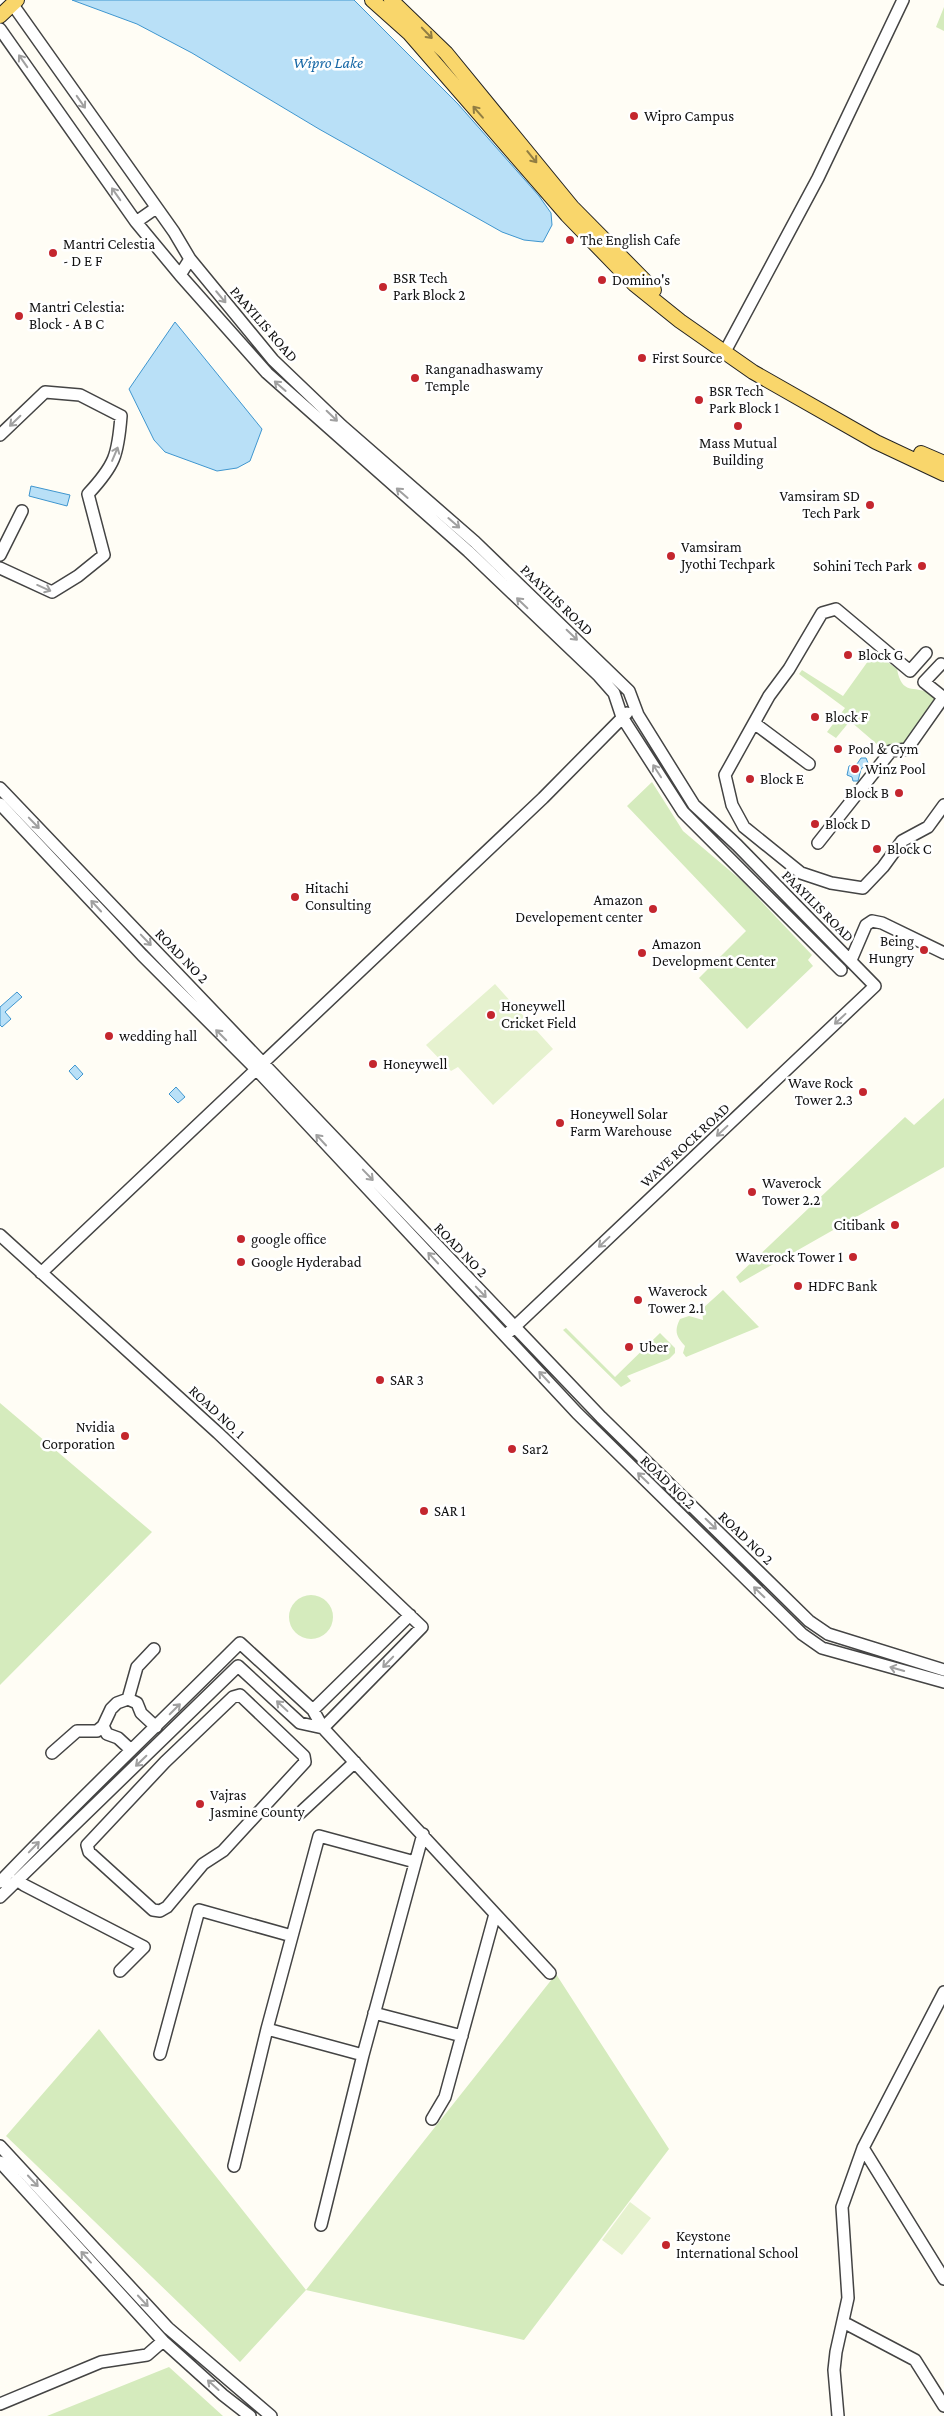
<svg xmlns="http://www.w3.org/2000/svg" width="944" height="2416" viewBox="0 0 944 2416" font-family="'Crimson Pro',serif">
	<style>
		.green { fill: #d5ebbd }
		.pitch { fill: #e6f2cf }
		.water { fill: #b9e0f7; stroke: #3f96cf }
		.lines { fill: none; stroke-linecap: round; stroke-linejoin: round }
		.minor-casing { stroke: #444; stroke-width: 14 }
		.major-casing { stroke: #222; stroke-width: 16 }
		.minor { stroke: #fff; stroke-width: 11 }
		.major { stroke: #f9d66b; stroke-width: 14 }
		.oneway { stroke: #917d42 }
		.oneway2 { stroke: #a0a0a0 }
		.poi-dot { fill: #c4262e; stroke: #fff; stroke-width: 2 }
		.labels { text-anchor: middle; stroke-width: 5; stroke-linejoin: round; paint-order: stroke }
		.poi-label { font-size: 15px; fill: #111; stroke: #fff; text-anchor: start }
		.street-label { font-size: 15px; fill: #111; stroke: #fff }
		.water-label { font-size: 16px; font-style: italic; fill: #1768a6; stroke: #fff }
	</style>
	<rect width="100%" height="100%" fill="#fffdf5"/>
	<path class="green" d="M 944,7 L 944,31 L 936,27 Z
		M 876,650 L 885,660 L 897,669 C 902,696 914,685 929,693 C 932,695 935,699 938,701 L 905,747 L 886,752 L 850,721 L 836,738 L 827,732 L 845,708 L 799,674 L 802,670 L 843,696 Z
		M 652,782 L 683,831 L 742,881 L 812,955 L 808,960 L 813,966 L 747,1029 L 699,978 L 746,931 L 627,806 Z
		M 944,1098 L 944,1167 L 740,1283 L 736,1277 L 905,1117 L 914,1125 Z
		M 723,1290 L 759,1327 L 686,1357 L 683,1353 L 685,1346 C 676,1336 674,1331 680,1319 L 689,1316 L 703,1320 L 702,1309 Z
		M 566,1328 L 615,1377 L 660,1333 L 675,1348 L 675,1353 L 669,1359 L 627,1376 L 631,1381 L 621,1387 L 563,1330 Z
		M 0,1403 L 152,1532 L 0,1685 Z
		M289 1617a22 22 0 1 1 44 0a22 22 0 1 1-44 0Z
		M 556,1974 L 669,2149 L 524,2340 L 306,2290 L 240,2362 L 6,2136 L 99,2029 L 306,2290 Z
		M 169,2367 L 223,2416 L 47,2416 Z"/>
	<path class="pitch" d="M 495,984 L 553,1049 L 493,1105 L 458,1067 L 451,1071 L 426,1045 Z
		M 630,2202 L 651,2218 L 622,2255 L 602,2240 Z"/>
	<path class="water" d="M 72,0 L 354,0 L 458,104 L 539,196 L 551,213 L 552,225 L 543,242 L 524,240 L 502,232 L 319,129 L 192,53 L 137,24 Z
		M 175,322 L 262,429 L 250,461 L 237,468 L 217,471 L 165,452 L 154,440 L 129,389 Z
		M 31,486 L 70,495 L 67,506 L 29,496 Z
		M 861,758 L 866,758 L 868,763 L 861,769 L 858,781 L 853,781 L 852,777 L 847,775 L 849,766 L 857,764 Z
		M 17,992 L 22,997 L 5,1012 L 11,1019 L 2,1027 L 0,1025 L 0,1007 Z
		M 75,1065 L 83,1074 L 77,1080 L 69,1071 Z
		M 176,1087 L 185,1097 L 178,1103 L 169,1094 Z"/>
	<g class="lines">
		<defs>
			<path id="minor" d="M 0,29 L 136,222 L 180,275 L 190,259 L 174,232 L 13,5
				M 136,222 L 156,208
				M 190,259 L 273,360 L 342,426 L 475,542 L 629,691 L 638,715 L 694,805 L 737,845 L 875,986 L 506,1335
				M 180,275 L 267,373 L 468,551 L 599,676 L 614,693 L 622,717 L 683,812 L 841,970
				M 728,346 L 818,178 L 903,0
				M 0,435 L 45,392 L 80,395 L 121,416 C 118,455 115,465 88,494 L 104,555 L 78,576 L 52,592 L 0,568
				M 0,555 L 22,511
				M 926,653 L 910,671 L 836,609 L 822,613 L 789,669 L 769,696 L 725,775 L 732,805 L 744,827 L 801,873 L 831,883 L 863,888 L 883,867 L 902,841 L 928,827 L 944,805
				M 941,664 L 924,682 L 944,698
				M 754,723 L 809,764
				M 0,788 L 601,1417 L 809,1621 L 828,1634 L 944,1670
				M 0,804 L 142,955 L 256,1069 L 577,1413 L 802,1634 L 822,1648 L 944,1682
				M 818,843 L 891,751 L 907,749 L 943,698
				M 851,960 L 866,925 L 872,921 L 882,923 L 944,953
				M 0,1235 L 218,1433 L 422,1627 L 323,1728
				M 41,1273 L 543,798 L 627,713
				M 240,1695 L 304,1756 L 305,1762 L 223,1851 L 203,1864 L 167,1907 L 160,1911 L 153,1910 L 89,1852 L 87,1845 L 165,1762 L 233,1697 Z
				M 128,1699 L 137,1703 L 141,1713 L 156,1727
				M 313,1710 L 410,1615
				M 103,1726 L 107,1734 L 118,1738 L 131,1750
				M 52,1753 L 77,1731 L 97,1731 L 103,1726 L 111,1709 L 117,1703 L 128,1699 L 137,1667 L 154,1649
				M 300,1813 L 355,1762
				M 17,1880 L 24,1885 L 144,1947 L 120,1971
				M 0,1882 C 78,1800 160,1723 240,1643 L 313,1710 L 323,1728 L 550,1973
				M 0,1897 L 238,1666 L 300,1723 L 323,1728
				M 374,2013 L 462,2036
				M 267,2029 L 363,2055
				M 160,2054 L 199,1910 L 292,1936
				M 432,2119 L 445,2097 L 495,1914
				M 0,2146 L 168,2328 L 271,2416
				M 863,2148 L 944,2279
				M 0,2162 L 163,2341 L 223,2395 L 250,2416
				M 234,2166 L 267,2029 L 319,1836 L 415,1862
				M 321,2225 L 363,2055 L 423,1834
				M 843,2322 L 915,2360 L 944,2406
				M 0,2404 L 101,2362 L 147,2355 L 163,2341
				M 838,2416 L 834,2370 L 836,2352 L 848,2298 L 842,2207 L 863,2148 L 944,1992"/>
			<path id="major" d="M 372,0 L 409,33 L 567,215 L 634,284 L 680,321 L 753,372 L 876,442 L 944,474
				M 391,0 L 446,53 L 572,207 L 654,290
				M 0,16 L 17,0
				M 921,453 L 944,463"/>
		</defs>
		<use href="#minor" class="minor-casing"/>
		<use href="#major" class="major-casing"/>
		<use href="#minor" class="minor"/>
		<use href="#major" class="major"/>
	</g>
	<defs><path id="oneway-shaft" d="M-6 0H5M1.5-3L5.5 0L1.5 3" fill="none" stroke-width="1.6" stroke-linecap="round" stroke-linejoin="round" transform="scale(1.25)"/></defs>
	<g class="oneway">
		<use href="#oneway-shaft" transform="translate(427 33) rotate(46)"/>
		<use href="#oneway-shaft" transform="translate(478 112) rotate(-131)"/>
		<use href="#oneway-shaft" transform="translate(532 157) rotate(51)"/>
	</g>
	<g class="oneway2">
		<use href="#oneway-shaft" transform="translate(23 61) rotate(-125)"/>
		<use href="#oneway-shaft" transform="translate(81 102) rotate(55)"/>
		<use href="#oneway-shaft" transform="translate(116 194) rotate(-125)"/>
		<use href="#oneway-shaft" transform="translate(221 297) rotate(50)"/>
		<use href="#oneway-shaft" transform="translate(280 386) rotate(-139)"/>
		<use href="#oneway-shaft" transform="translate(332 416) rotate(44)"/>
		<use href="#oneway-shaft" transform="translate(15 421) rotate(136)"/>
		<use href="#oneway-shaft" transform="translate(115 454) rotate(-67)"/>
		<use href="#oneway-shaft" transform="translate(402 493) rotate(-139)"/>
		<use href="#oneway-shaft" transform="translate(454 523) rotate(41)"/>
		<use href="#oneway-shaft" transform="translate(44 588) rotate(24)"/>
		<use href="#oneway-shaft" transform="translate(522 603) rotate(-136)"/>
		<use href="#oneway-shaft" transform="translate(572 635) rotate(44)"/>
		<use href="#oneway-shaft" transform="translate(657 771) rotate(-123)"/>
		<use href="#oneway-shaft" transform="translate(34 823) rotate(46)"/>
		<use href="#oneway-shaft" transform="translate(96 906) rotate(-133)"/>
		<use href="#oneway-shaft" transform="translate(146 940) rotate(46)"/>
		<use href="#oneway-shaft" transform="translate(840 1019) rotate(137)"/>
		<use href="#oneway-shaft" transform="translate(221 1035) rotate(-135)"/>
		<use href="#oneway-shaft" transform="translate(722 1131) rotate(137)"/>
		<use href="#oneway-shaft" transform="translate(321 1140) rotate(-133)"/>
		<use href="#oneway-shaft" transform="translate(368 1175) rotate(46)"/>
		<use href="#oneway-shaft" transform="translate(604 1242) rotate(137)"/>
		<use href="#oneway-shaft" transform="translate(433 1258) rotate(-133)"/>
		<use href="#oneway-shaft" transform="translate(481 1292) rotate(46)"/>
		<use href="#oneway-shaft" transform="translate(544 1377) rotate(-133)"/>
		<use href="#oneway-shaft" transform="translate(643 1478) rotate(-136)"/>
		<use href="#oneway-shaft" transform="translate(711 1524) rotate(44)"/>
		<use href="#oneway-shaft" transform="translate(759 1592) rotate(-136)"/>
		<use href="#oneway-shaft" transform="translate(388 1662) rotate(134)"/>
		<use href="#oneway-shaft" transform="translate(897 1669) rotate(-164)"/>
		<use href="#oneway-shaft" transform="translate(282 1706) rotate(-137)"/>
		<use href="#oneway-shaft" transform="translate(175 1709) rotate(-45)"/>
		<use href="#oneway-shaft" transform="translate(141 1761) rotate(136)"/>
		<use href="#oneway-shaft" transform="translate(34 1847) rotate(-46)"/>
		<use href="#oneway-shaft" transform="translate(33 2181) rotate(47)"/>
		<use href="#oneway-shaft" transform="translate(86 2257) rotate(-132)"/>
		<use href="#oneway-shaft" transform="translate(143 2301) rotate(47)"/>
		<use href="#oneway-shaft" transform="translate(213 2385) rotate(-138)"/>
	</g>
	<g class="poi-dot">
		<circle cx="634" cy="116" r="5"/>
		<circle cx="570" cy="240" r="5"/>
		<circle cx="53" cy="253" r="5"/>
		<circle cx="602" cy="280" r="5"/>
		<circle cx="383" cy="287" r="5"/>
		<circle cx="19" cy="316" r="5"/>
		<circle cx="642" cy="358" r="5"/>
		<circle cx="415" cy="378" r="5"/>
		<circle cx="699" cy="400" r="5"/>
		<circle cx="738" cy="426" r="5"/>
		<circle cx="870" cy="505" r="5"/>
		<circle cx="671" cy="556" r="5"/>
		<circle cx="922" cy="566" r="5"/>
		<circle cx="848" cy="655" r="5"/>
		<circle cx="815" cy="717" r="5"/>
		<circle cx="838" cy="749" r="5"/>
		<circle cx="855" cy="769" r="5"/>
		<circle cx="750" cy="779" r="5"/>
		<circle cx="899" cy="793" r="5"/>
		<circle cx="815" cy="824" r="5"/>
		<circle cx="877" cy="849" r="5"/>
		<circle cx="295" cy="897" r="5"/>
		<circle cx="653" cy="909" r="5"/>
		<circle cx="924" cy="950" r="5"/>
		<circle cx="642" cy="953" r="5"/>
		<circle cx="491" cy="1015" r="5"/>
		<circle cx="109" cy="1036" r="5"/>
		<circle cx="373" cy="1064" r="5"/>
		<circle cx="863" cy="1092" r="5"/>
		<circle cx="560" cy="1123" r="5"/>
		<circle cx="752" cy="1192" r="5"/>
		<circle cx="895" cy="1225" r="5"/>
		<circle cx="241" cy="1239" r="5"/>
		<circle cx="853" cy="1257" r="5"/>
		<circle cx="241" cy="1262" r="5"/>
		<circle cx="798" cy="1286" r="5"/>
		<circle cx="638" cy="1300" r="5"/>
		<circle cx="629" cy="1347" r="5"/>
		<circle cx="380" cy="1380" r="5"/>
		<circle cx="125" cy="1436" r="5"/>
		<circle cx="512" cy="1449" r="5"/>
		<circle cx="424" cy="1511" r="5"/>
		<circle cx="200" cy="1804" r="5"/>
		<circle cx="666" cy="2245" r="5"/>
	</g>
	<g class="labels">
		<g class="poi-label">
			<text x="644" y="121">Wipro Campus</text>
			<text x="580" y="245">The English Cafe</text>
			<text x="63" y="249">Mantri Celestia<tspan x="63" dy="17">- D E F</tspan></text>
			<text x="393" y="283">BSR Tech<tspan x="393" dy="17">Park Block 2</tspan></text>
			<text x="612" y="285">Domino's</text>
			<text x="29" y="312">Mantri Celestia:<tspan x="29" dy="17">Block - A B C</tspan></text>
			<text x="652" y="363">First Source</text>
			<text x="425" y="374">Ranganadhaswamy<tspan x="425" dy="17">Temple</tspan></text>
			<text x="709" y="396">BSR Tech<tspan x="709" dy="17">Park Block 1</tspan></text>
			<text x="738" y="448" text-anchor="middle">Mass Mutual<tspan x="738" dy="17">Building</tspan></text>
			<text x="860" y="501" text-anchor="end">Vamsiram SD<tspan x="860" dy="17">Tech Park</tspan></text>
			<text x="681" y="552">Vamsiram<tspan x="681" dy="17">Jyothi Techpark</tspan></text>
			<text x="912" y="571" text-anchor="end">Sohini Tech Park</text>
			<text x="858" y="660">Block G</text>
			<text x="825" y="722">Block F</text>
			<text x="848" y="754">Pool &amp; Gym</text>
			<text x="865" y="774">Winz Pool</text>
			<text x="760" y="784">Block E</text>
			<text x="889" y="798" text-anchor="end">Block B</text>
			<text x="825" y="829">Block D</text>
			<text x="887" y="854">Block C</text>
			<text x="305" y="893">Hitachi<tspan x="305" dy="17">Consulting</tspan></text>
			<text x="643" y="905" text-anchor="end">Amazon<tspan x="643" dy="17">Developement center</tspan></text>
			<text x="914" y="946" text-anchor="end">Being<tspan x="914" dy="17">Hungry</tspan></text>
			<text x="652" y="949">Amazon<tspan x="652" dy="17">Development Center</tspan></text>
			<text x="501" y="1011">Honeywell<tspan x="501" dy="17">Cricket Field</tspan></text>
			<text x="119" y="1041">wedding hall</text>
			<text x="383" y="1069">Honeywell</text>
			<text x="853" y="1088" text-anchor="end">Wave Rock<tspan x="853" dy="17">Tower 2.3</tspan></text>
			<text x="570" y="1119">Honeywell Solar<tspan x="570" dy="17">Farm Warehouse</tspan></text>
			<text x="762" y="1188">Waverock<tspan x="762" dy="17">Tower 2.2</tspan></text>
			<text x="885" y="1230" text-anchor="end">Citibank</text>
			<text x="251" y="1244">google office</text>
			<text x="843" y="1262" text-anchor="end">Waverock Tower 1</text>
			<text x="251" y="1267">Google Hyderabad</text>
			<text x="808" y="1291">HDFC Bank</text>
			<text x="648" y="1296">Waverock<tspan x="648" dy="17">Tower 2.1</tspan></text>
			<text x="639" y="1352">Uber</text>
			<text x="390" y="1385">SAR 3</text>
			<text x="115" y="1432" text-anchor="end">Nvidia<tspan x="115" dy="17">Corporation</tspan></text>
			<text x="522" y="1454">Sar2</text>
			<text x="434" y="1516">SAR 1</text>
			<text x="210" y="1800">Vajras<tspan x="210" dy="17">Jasmine County</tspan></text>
			<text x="676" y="2241">Keystone<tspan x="676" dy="17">International School</tspan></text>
		</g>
		<g class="street-label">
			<text transform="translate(264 324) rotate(49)" y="5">PAAYILIS ROAD</text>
			<text transform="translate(557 600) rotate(44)" y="5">PAAYILIS ROAD</text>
			<text transform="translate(818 906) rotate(45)" y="5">PAAYILIS ROAD</text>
			<text transform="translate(182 956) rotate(46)" y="5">ROAD NO 2</text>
			<text transform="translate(685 1145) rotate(-43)" y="5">WAVE ROCK ROAD</text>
			<text transform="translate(461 1250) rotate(46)" y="5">ROAD NO 2</text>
			<text transform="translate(217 1412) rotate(43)" y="5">ROAD NO. 1</text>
			<text transform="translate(668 1482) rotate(44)" y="5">ROAD NO.2</text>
			<text transform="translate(746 1538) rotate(44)" y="5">ROAD NO 2</text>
		</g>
		<g class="water-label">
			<text x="328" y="68">Wipro Lake</text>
		</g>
	</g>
</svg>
